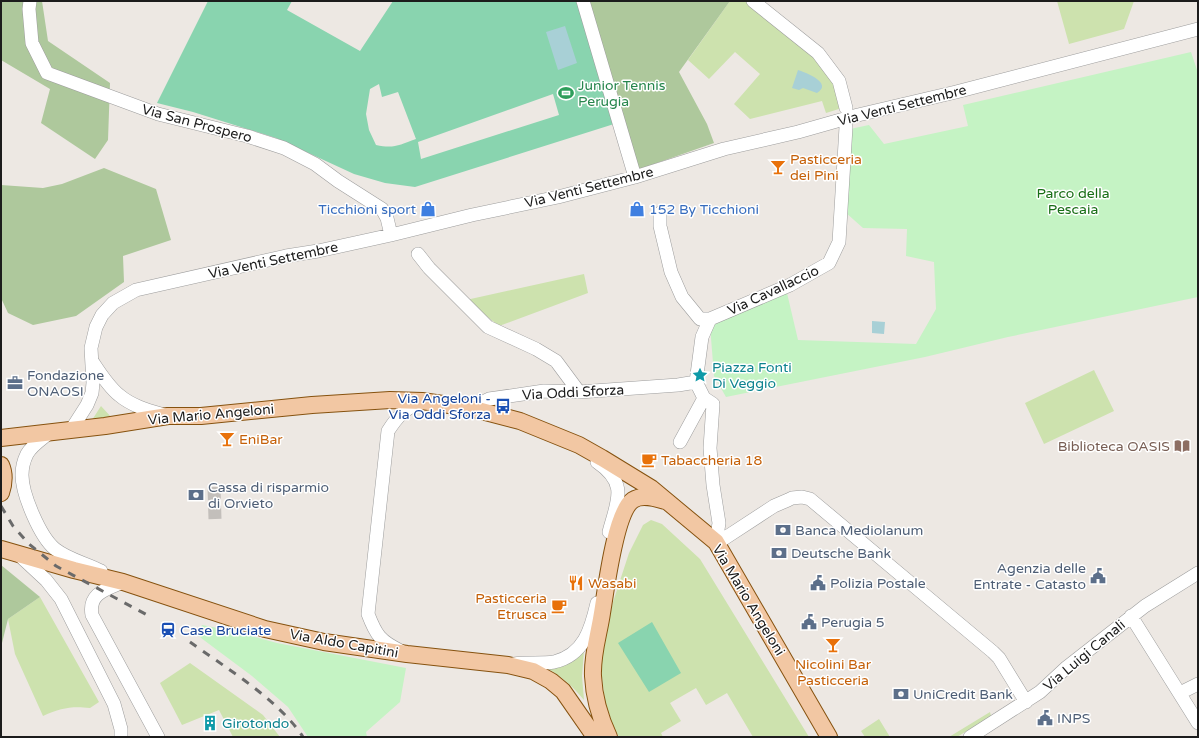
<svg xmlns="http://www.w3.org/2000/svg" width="1199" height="738" viewBox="0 0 1199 738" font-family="'Varela Round',sans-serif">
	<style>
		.grass { fill: #cde2ae }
		.forest { fill: #aec89c }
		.park { fill: #c5f3c4 }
		.pitch { fill: #89d4af; fill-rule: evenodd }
		.water { fill: #a8d0d6 }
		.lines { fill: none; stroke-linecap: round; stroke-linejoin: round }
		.minor-tunnel { stroke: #c3bfbb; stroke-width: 13; stroke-dasharray: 13 6; stroke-linecap: butt }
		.minor-casing { stroke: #9d9d9d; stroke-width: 14 }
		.major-casing { stroke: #86520f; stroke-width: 18 }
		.minor { stroke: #fff; stroke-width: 13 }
		.major { stroke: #f2c7a3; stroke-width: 16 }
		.rail { stroke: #6a6a6a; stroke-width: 3; stroke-dasharray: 8 8; stroke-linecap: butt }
		.labels { text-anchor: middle; stroke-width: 3; stroke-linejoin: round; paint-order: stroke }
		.leisure-label { font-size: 14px; fill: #27864d; stroke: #fff; text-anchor: start }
		.street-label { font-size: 14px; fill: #1c1c1c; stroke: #fff }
		.food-label { font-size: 14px; fill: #c56008; stroke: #fff; text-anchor: start }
		.park-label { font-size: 14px; fill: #186e16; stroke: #fff }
		.shop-label { font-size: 14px; fill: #366cbe; stroke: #fff; text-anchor: end }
		.culture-label { font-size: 14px; fill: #0d838f; stroke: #fff; text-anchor: start }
		.service-label { font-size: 14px; fill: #4e5e75; stroke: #fff; text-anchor: start }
		.transit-label { font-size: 14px; fill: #164399; stroke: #fff; text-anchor: end }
		.education-label { font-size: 14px; fill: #785e54; stroke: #fff; text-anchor: end }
	</style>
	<rect width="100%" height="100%" fill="#ede8e3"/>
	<path class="grass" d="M 730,1 L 751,1 L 797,41 L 829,72 L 842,108 L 826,113 L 822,101 L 750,119 L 734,104 L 760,74 L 735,52 L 709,79 L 688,60 Z
		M 1057,1 L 1134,1 L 1124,29 L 1069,44 Z
		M 584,274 L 588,293 L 499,326 L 466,300 Z
		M 1094,370 L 1114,411 L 1044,444 L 1025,403 Z
		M 101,406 L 112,418 L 92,420 Z
		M 651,520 L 662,524 L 700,559 L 809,737 L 753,737 L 727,693 L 706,705 L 696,688 L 670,703 L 681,721 L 661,733 L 663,737 L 619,737 L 613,726 L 605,701 L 602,677 L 602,653 L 613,602 L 629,553 L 643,525 Z
		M 40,597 L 99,702 L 90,708 C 71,706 61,708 43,716 L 15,654 L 8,619 Z
		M 584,651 L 582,676 L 584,700 C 573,687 563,677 548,669 C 562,665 574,662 584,651 Z
		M 190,663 L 263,715 L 280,737 L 233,737 L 219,710 L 182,725 L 160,683 Z
		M 990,712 L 991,716 L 957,737 L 949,737 Z
		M 879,719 L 890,737 L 865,737 L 861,731 Z"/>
	<path class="forest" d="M 1,1 L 42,1 L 48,41 L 110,83 L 108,140 L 95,159 L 41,123 L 50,89 L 1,60 Z
		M 588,1 L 730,1 L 679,72 L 707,124 L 714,143 L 637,170 Z
		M 104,168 L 156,189 L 171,240 L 123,256 L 124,282 L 76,316 L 33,325 L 8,313 L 1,298 L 1,185 L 43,188 L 62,184 Z
		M 1,565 L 40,597 L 8,619 L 1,647 Z"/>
	<path class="park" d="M 1191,52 L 1198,73 L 1198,297 L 1008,337 L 925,357 L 726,397 L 714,376 L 710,325 L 787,293 L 798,340 L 916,344 L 936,309 L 934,262 L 906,256 L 907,229 L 863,228 L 845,212 L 850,129 L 869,125 L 884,144 L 968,126 L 963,105 Z
		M 202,625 L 233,631 L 277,643 L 406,668 L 400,702 L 366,732 L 367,737 L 308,737 L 288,707 L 252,676 L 197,635 Z"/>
	<path class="pitch" d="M 208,1 L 292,1 L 287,10 L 360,51 L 393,1 L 579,1 L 614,124 L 415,187 L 385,183 L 354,174 L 276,138 L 193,112 L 157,103 ZM 379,84 L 382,97 L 398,92 L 416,139 C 399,145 394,149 376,145 L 369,130 L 366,114 L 370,89 ZM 553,94 L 559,115 L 421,159 L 418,142 Z
		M 652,622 L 681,673 L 649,692 L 618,643 Z"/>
	<path class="water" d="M 565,26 L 577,63 L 558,70 L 546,32 Z
		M 798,70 C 807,73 833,83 817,93 L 803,88 L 799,90 L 792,88 Z
		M 872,321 L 885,322 L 884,334 L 872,333 Z"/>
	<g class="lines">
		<path class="minor-tunnel" d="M 214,487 L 215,519"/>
		<defs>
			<path id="minor" d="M 30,1 L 29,9 L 32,43 L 47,73 L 158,114 L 247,136 L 284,148 L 315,164 L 338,181 L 382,209 L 387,218 L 391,235
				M 583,1 L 635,177
				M 753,1 L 818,53 L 839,81 L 846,108
				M 660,213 L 660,226 L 671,272 L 682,297 L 700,319 L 710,319 L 790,285 L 829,263 L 839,242 L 846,127
				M 418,254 L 429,268 L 488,327 L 536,349 L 556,361 L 579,392
				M 92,361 C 100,373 108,386 119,395 C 133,407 151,411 168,416
				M 696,382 L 704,398 L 713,404 L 710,448 L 713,485 L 719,523 L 716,542 L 722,540 L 774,506 L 788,500 L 792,498 L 802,497 L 810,499 L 993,652 L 999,658 L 1026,702
				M 470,408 L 489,399 L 544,391 L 579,392 L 678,385 L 696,382 L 702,337 L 710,319
				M 71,430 L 87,405 L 92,393 L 93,383 L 91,348 L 96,327 L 102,315 L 113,303 L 136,290 L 286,256 L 318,251 L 391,235 L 472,215 L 558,197 L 635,177 L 724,149 L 798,132 L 858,115 L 956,92 L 1198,29
				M 49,433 C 42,439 32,445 27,454 C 24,460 22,468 22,475 C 22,494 40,537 55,549 C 69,560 86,563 101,571
				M 680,442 L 704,398
				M 597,462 C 629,484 617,501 609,532
				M 18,554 L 46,580 L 61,599 L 114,704 L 121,729 L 121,737
				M 123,582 C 107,589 88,593 92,615 L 158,737
				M 1131,616 L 1198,723
				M 401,651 C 380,641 376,635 368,614 L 388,431 C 399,414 404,410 422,401
				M 514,664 C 527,662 542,664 554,662 C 584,655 591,629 597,603
				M 1180,693 L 1198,684
				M 970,737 L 1040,692 L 1067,667 L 1145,606 L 1198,573"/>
			<path id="major" d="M 1,438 L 105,426 L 168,416 L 201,416 L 312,405 L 390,400 L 422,401 L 470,408 L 520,421 L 579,445 L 602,458 L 651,488 L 716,542 L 829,737
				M 1,465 C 5,474 4,484 1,493
				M 1,549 L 74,570 L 123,582 L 265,629 L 324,642 L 407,654 L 508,665 L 533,671 L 551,681 L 563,691 L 595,737
				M 609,737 C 600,718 594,697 593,676 C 592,654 599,634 602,613 C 606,590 615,512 633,500 C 642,494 655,498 665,501"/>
		</defs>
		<use href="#minor" class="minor-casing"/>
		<use href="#major" class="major-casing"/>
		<use href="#minor" class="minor"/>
		<use href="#major" class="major"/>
		<path class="rail" d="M 1,506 L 13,526 L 29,544 L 56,566 L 149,616
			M 190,642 C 226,668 279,700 303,737"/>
	</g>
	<defs>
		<symbol id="stadium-bare" viewBox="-9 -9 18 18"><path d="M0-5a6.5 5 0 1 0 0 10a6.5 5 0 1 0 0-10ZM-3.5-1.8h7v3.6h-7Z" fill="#2e9e5b" stroke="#fff" stroke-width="2.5" paint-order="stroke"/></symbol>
		<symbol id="bar-bare" viewBox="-9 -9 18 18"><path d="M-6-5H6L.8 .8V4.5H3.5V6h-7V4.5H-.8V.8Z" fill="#e8710a" stroke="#fff" stroke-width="2.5" paint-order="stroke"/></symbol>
		<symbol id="shop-bare" viewBox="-9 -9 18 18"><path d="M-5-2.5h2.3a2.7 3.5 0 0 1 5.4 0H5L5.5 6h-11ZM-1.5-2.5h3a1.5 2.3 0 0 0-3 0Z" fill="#3f7fe0" stroke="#fff" stroke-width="2.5" paint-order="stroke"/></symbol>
		<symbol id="sight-bare" viewBox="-9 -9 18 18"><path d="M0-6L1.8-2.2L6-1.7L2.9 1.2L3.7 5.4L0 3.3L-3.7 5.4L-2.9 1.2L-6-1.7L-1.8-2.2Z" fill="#0f9aa8" stroke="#fff" stroke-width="2.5" paint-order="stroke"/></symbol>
		<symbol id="office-bare" viewBox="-9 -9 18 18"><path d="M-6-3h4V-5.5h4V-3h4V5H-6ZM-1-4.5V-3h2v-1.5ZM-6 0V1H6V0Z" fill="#5c6f8a" stroke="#fff" stroke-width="2.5" paint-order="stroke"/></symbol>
		<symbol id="bus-bare" viewBox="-9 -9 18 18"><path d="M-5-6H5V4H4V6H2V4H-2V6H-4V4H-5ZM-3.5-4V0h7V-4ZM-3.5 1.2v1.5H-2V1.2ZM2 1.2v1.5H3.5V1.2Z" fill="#1a4fb4" stroke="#fff" stroke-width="2.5" paint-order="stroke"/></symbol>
		<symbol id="library-bare" viewBox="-9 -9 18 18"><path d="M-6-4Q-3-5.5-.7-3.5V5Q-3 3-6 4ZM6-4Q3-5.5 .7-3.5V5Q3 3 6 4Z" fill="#8d6e63" stroke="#fff" stroke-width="2.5" paint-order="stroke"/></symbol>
		<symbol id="cafe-bare" viewBox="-9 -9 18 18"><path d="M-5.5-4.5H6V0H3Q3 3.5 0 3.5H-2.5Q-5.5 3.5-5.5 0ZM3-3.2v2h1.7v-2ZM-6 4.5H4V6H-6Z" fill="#e8710a" stroke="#fff" stroke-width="2.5" paint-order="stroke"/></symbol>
		<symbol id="bank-bare" viewBox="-9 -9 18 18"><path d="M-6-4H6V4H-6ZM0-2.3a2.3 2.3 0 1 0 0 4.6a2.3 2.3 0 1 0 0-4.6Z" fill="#5c6f8a" stroke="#fff" stroke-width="2.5" paint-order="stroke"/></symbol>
		<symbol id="civic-bare" viewBox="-9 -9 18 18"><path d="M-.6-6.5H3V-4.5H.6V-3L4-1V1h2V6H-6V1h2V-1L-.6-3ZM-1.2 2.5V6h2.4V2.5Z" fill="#5c6f8a" stroke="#fff" stroke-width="2.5" paint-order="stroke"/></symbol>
		<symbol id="restaurant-bare" viewBox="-9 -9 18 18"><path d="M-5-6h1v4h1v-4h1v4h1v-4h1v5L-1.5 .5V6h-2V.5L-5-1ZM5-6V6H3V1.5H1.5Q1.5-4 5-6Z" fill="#e8710a" stroke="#fff" stroke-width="2.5" paint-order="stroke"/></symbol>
		<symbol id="station-bare" viewBox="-9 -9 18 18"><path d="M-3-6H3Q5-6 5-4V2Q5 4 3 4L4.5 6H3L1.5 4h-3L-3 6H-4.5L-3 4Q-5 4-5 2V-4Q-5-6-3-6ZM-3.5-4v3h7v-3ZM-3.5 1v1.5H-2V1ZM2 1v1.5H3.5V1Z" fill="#1a4fb4" stroke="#fff" stroke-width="2.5" paint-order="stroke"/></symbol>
		<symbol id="building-bare" viewBox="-9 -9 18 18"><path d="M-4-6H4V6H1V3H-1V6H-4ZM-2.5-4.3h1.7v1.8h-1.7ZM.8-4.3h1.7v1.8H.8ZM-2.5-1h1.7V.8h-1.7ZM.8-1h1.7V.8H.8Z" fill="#0f9aa8" stroke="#fff" stroke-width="2.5" paint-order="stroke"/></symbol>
	</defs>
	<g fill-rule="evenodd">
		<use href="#stadium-bare" x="555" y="82" width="22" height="22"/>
		<use href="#bar-bare" x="767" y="156" width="22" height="22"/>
		<use href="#shop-bare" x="417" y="198" width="22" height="22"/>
		<use href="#shop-bare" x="626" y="198" width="22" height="22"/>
		<use href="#sight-bare" x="689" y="364" width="22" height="22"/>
		<use href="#office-bare" x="4" y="372" width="22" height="22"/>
		<use href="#bus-bare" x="492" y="395" width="22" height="22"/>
		<use href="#bar-bare" x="216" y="428" width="22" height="22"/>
		<use href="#library-bare" x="1171" y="435" width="22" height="22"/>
		<use href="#cafe-bare" x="638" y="449" width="22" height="22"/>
		<use href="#bank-bare" x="185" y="484" width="22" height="22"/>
		<use href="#bank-bare" x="772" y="519" width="22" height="22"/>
		<use href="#bank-bare" x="768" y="542" width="22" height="22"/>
		<use href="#civic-bare" x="1087" y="565" width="22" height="22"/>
		<use href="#restaurant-bare" x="565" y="572" width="22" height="22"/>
		<use href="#civic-bare" x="807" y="572" width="22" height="22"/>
		<use href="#cafe-bare" x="548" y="595" width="22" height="22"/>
		<use href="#civic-bare" x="798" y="611" width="22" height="22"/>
		<use href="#station-bare" x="157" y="619" width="22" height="22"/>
		<use href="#bar-bare" x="822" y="634" width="22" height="22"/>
		<use href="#bank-bare" x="890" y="683" width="22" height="22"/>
		<use href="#civic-bare" x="1034" y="707" width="22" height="22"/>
		<use href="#building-bare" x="199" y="712" width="22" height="22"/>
	</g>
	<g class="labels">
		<g class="leisure-label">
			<text x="578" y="90">Junior Tennis<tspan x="578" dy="16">Perugia</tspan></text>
		</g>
		<g class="street-label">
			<text transform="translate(902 105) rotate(-14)" y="5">Via Venti Settembre</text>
			<text transform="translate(197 123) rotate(15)" y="5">Via San Prospero</text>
			<text transform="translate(589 187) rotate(-14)" y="5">Via Venti Settembre</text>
			<text transform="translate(273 260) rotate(-12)" y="5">Via Venti Settembre</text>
			<text transform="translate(773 290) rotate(-25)" y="5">Via Cavallaccio</text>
			<text transform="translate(573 392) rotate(-3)" y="5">Via Oddi Sforza</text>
			<text transform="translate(211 414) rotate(-5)" y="5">Via Mario Angeloni</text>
			<text transform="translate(749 600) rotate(59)" y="5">Via Mario Angeloni</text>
			<text transform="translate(344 643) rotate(10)" y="5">Via Aldo Capitini</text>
			<text transform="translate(1084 655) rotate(-40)" y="5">Via Luigi Canali</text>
		</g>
		<g class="food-label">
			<text x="790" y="164">Pasticceria<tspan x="790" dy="16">dei Pini</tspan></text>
			<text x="239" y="444">EniBar</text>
			<text x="661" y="465">Tabaccheria 18</text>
			<text x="588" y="588">Wasabi</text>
			<text x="547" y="603" text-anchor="end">Pasticceria<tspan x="547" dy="16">Etrusca</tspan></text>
			<text x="833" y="669" text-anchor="middle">Nicolini Bar<tspan x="833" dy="16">Pasticceria</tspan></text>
		</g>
		<g class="park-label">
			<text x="1073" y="198">Parco della<tspan x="1073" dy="16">Pescaia</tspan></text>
		</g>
		<g class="shop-label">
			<text x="416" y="214">Ticchioni sport</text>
			<text x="649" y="214" text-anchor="start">152 By Ticchioni</text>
		</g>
		<g class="culture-label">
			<text x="712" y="372">Piazza Fonti<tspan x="712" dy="16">Di Veggio</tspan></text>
			<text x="222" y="728">Girotondo</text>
		</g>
		<g class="service-label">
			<text x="27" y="380">Fondazione<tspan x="27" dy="16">ONAOSI</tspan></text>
			<text x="208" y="492">Cassa di risparmio<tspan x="208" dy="16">di Orvieto</tspan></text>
			<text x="795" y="535">Banca Mediolanum</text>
			<text x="791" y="558">Deutsche Bank</text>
			<text x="1086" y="573" text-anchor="end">Agenzia delle<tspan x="1086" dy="16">Entrate - Catasto</tspan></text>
			<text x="830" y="588">Polizia Postale</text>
			<text x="821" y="627">Perugia 5</text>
			<text x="913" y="699">UniCredit Bank</text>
			<text x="1057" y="723">INPS</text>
		</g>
		<g class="transit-label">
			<text x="491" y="403">Via Angeloni -<tspan x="491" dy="16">Via Oddi Sforza</tspan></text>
			<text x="180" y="635" text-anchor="start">Case Bruciate</text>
		</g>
		<g class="education-label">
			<text x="1170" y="451">Biblioteca OASIS</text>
		</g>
	</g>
	<rect width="1199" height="738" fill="none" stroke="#1c1c1c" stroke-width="4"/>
</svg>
